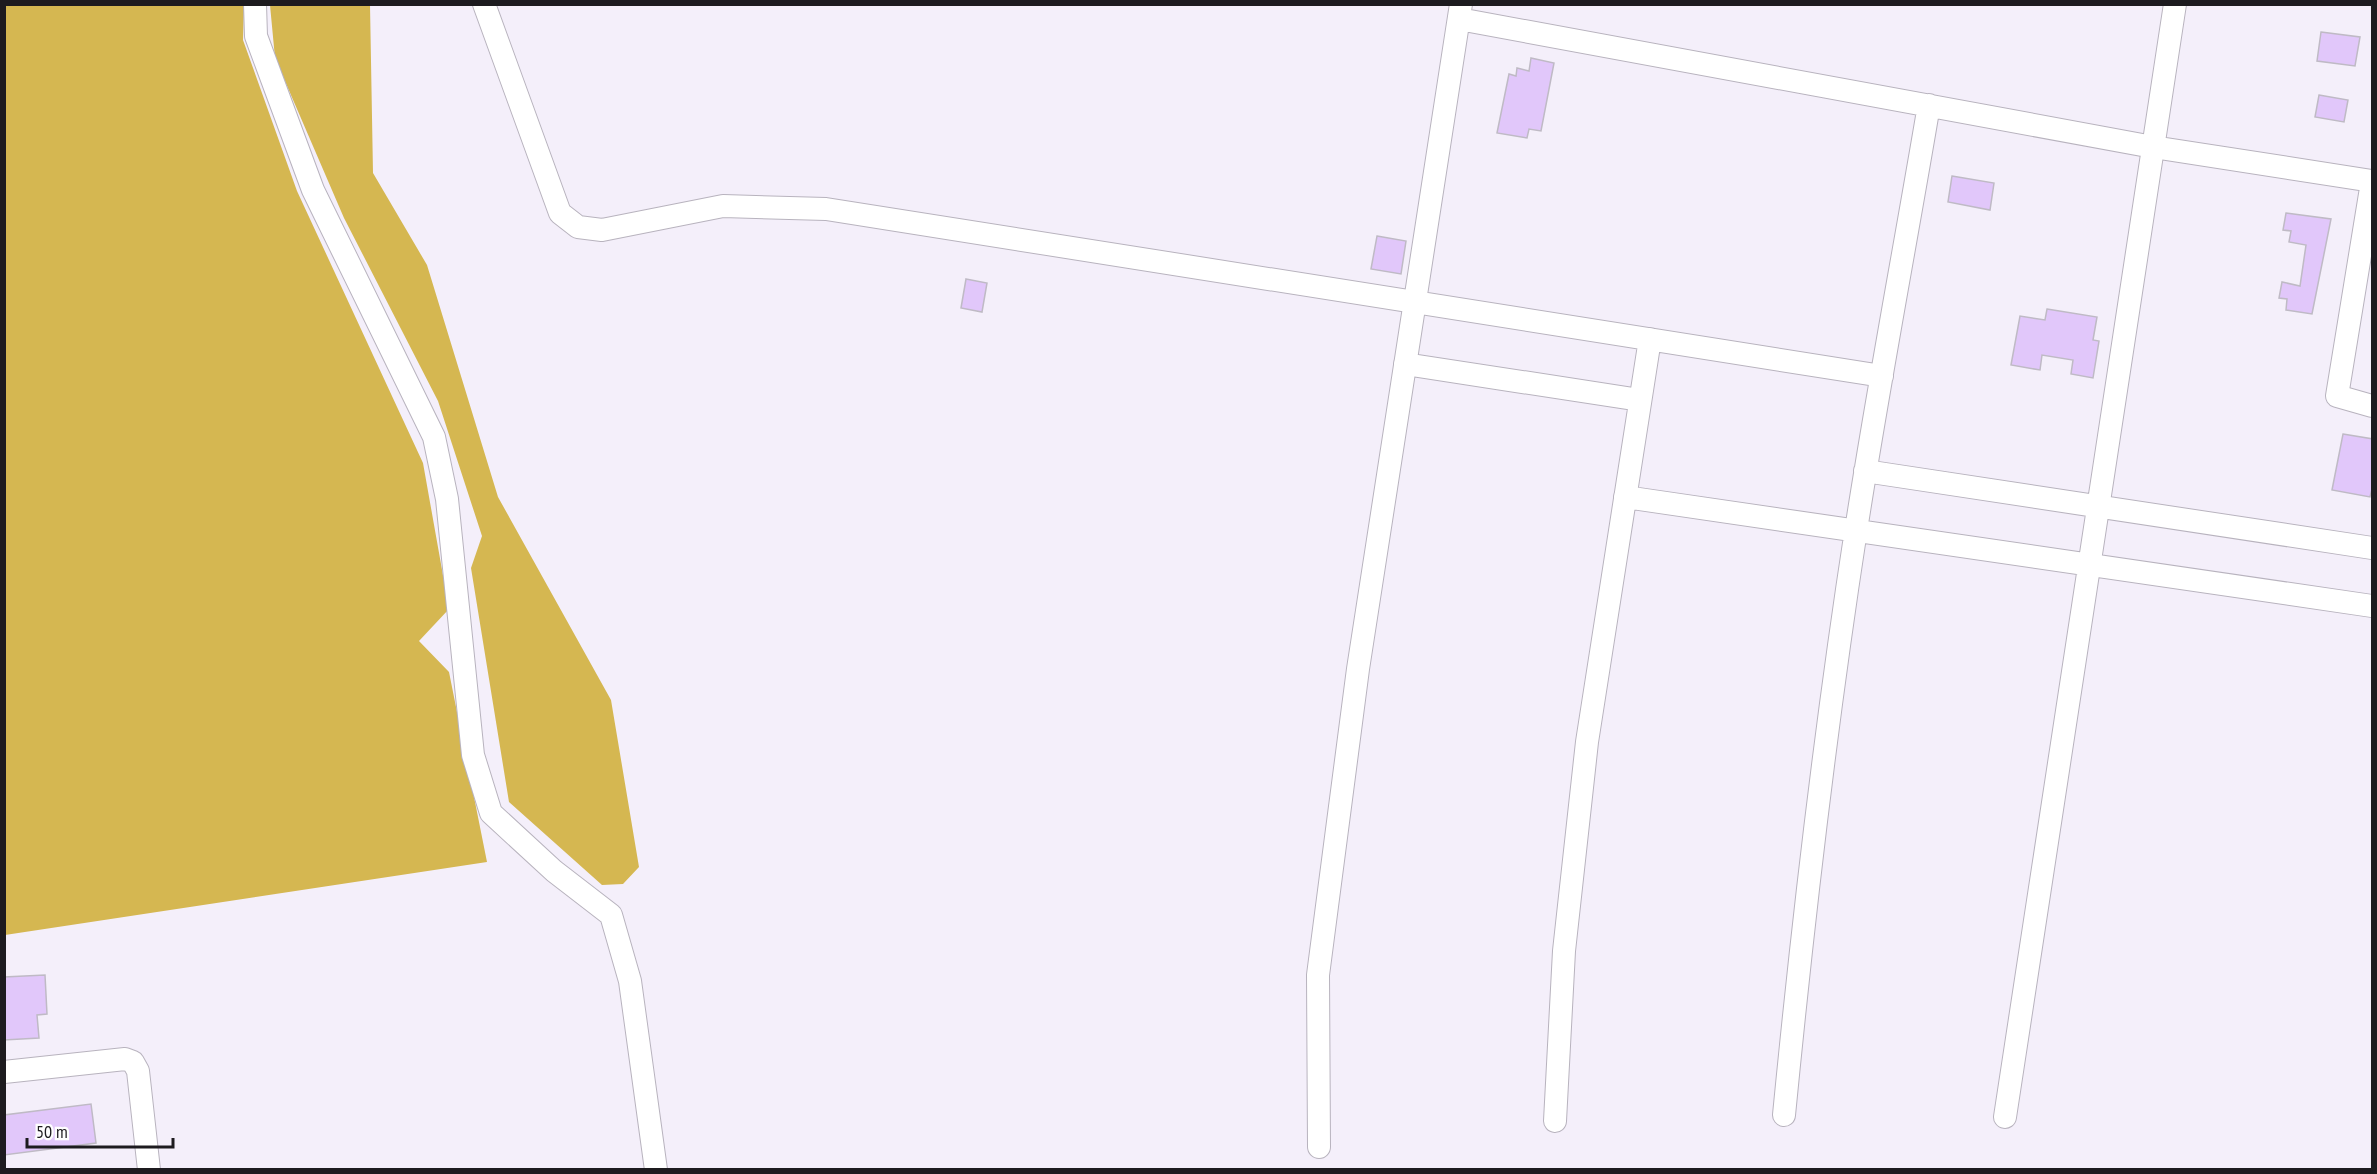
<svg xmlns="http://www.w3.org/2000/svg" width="2377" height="1174" viewBox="0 0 2377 1174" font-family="'PT Sans Narrow',sans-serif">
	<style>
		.forest { fill: #d5b751 }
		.building { fill: #e1c7fa; stroke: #bfbac5; stroke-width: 1.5 }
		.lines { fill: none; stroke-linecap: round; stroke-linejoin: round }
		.minor-casing { stroke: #b8b3be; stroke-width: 24 }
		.minor { stroke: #fff; stroke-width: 22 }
	</style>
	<rect width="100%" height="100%" fill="#f4effa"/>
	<path class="forest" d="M 5,5 L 244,5 L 243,40 L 297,191 L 423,463 L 449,609 L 419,641 L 449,672 L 487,862 L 5,935 Z
		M 270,5 L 370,5 L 373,173 L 427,265 L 498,497 L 611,700 L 639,867 L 623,884 L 602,885 L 509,802 L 471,568 L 482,536 L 438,401 L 344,218 L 275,58 Z"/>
	<path class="building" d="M 2321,32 L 2360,37 L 2355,66 L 2317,61 Z
		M 1531,58 L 1554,63 L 1541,131 L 1529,129 L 1527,138 L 1497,133 L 1509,74 L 1516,76 L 1517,68 L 1529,71 Z
		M 2319,95 L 2348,100 L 2344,122 L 2315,117 Z
		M 1952,176 L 1994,183 L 1990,210 L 1948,202 Z
		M 2286,213 L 2331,219 L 2312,314 L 2286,310 L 2287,299 L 2279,298 L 2282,282 L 2300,286 L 2306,245 L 2289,242 L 2291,231 L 2283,230 Z
		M 1377,236 L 1406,241 L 1401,274 L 1371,269 Z
		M 966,279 L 987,283 L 982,312 L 961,308 Z
		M 2047,309 L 2097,317 L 2093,340 L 2099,341 L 2093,378 L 2071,374 L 2073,360 L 2042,355 L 2040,370 L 2011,365 L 2020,316 L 2045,320 Z
		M 2343,434 L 2373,439 L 2373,485 L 2370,497 L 2332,490 Z
		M 45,975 L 47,1014 L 37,1015 L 39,1038 L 4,1040 L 4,977 Z
		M 91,1104 L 96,1143 L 4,1155 L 4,1115 Z"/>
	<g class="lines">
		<defs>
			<path id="minor" d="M 255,4 L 256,36 L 313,190 L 434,437 L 447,499 L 473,755 L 491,813 L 554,871 L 611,915 L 630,981 L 656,1170
				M 484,4 L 560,213 L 578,227 L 602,230 L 723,206 L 826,209 L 1882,376
				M 1459,19 L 2153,147 L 2372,181
				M 2372,182 L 2337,396 L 2372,406
				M 1405,364 L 1640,400
				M 1865,471 L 2372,548
				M 1625,497 L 2372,606
				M 4,1072 L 125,1059 L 133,1062 L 138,1071 L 149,1170
				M 1784,1115 C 1803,920 1826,724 1856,530 C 1878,388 1905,247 1929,105
				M 2005,1117 L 2175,4
				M 1555,1121 L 1564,951 L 1587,742 L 1650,339
				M 1319,1147 L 1318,975 L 1358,669 L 1461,4"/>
		</defs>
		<use href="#minor" class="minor-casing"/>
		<use href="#minor" class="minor"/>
	</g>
	<rect width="2377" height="1174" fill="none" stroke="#1d1b1f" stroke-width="12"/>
	<path d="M27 1138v9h146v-9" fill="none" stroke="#1d1b1f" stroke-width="3"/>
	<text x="36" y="1138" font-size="18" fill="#1d1b1f" stroke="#fefefe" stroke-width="4.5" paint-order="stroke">50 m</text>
</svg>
